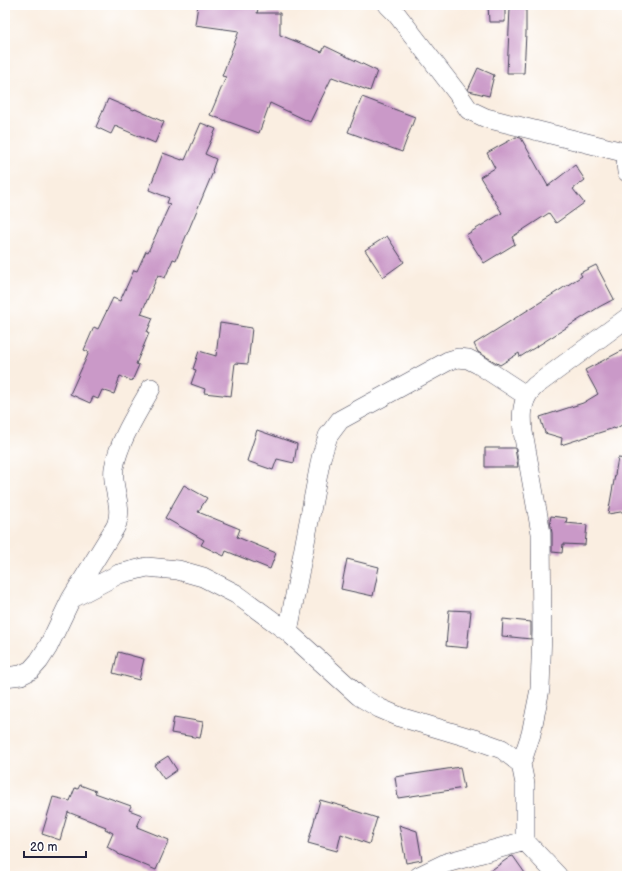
<svg xmlns="http://www.w3.org/2000/svg" width="632" height="881" viewBox="0 0 632 881" font-family="'Balsamiq Sans',sans-serif">
	<style>
		.building { fill: #ca99c8 }
		.lines { fill: none; stroke-linecap: round; stroke-linejoin: round }
		.minor-casing { stroke: #424154; stroke-width: 20 }
		.minor { stroke: #fff; stroke-width: 19 }
	</style>
	<rect width="100%" height="100%" fill="#fff"/>
	<filter id="ink" filterUnits="userSpaceOnUse"><feTurbulence type="fractalNoise" baseFrequency=".025" numOctaves="2"/><feDisplacementMap in="SourceGraphic" scale="8" xChannelSelector="R" yChannelSelector="G"/><feConvolveMatrix kernelMatrix="1 2 1 2 8 2 1 2 1" color-interpolation-filters="sRGB"/></filter>
	<filter id="wash" filterUnits="userSpaceOnUse"><feTurbulence type="fractalNoise" baseFrequency=".012" numOctaves="4" result="noise"/><feDisplacementMap in="SourceGraphic" scale="16" xChannelSelector="R" yChannelSelector="G"/><feGaussianBlur stdDeviation="0.9" result="paint"/><feColorMatrix in="noise" values="0 0 0 0 0 0 0 0 0 0 0 0 0 0 0 0 0 1.4 0 .05"/><feComposite in="paint" operator="in"/></filter>
	<g filter="url(#wash)">
		<rect width="100%" height="100%" fill="#faeee1"/>
		<g id="blocks">
			<path class="building" d="M 198,5 L 259,5 L 257,13 L 280,13 L 280,35 L 322,52 L 325,46 L 377,71 L 370,91 L 332,77 L 310,122 L 270,103 L 259,133 L 210,115 L 226,77 L 222,76 L 239,31 L 195,25 Z
				M 488,5 L 505,5 L 505,22 L 489,22 Z
				M 526,7 L 526,33 L 524,73 L 507,73 L 510,8 Z
				M 478,68 L 494,75 L 489,96 L 469,91 L 468,90 Z
				M 362,97 L 415,117 L 402,152 L 348,132 Z
				M 108,99 L 134,110 L 135,109 L 164,122 L 155,143 L 115,126 L 111,134 L 96,127 Z
				M 201,123 L 216,129 L 205,154 L 216,159 L 212,171 L 213,172 L 176,260 L 173,259 L 165,278 L 158,275 L 141,314 L 153,318 L 147,332 L 149,333 L 136,364 L 139,365 L 132,381 L 120,376 L 114,394 L 102,390 L 98,399 L 93,397 L 90,403 L 70,394 L 89,352 L 84,350 L 94,327 L 98,329 L 113,298 L 120,301 L 134,270 L 137,271 L 146,251 L 148,252 L 170,204 L 167,203 L 169,198 L 149,190 L 163,153 L 182,160 L 182,159 L 185,160 Z
				M 516,137 L 521,138 L 548,186 L 575,165 L 585,180 L 573,189 L 584,203 L 556,223 L 549,213 L 512,237 L 515,244 L 484,263 L 466,235 L 502,213 L 480,177 L 495,168 L 487,153 Z
				M 387,236 L 404,262 L 383,277 L 365,250 Z
				M 596,265 L 614,299 L 599,307 L 520,357 L 519,353 L 500,365 L 478,352 L 474,344 L 582,276 L 580,273 Z
				M 220,323 L 252,328 L 248,364 L 235,363 L 231,396 L 204,393 L 205,389 L 191,384 L 196,370 L 193,369 L 199,351 L 216,356 Z
				M 627,348 L 627,422 L 615,429 L 614,428 L 561,445 L 562,438 L 545,433 L 540,417 L 583,403 L 598,394 L 585,370 Z
				M 257,430 L 297,444 L 294,463 L 277,459 L 273,470 L 247,461 Z
				M 485,448 L 515,448 L 518,467 L 485,467 Z
				M 618,458 L 627,459 L 627,511 L 608,514 Z
				M 184,485 L 207,498 L 198,512 L 240,529 L 237,537 L 276,553 L 270,569 L 226,551 L 224,556 L 201,545 L 204,540 L 165,518 Z
				M 551,516 L 567,518 L 566,523 L 587,525 L 585,545 L 563,544 L 562,553 L 552,552 L 552,533 L 550,521 Z
				M 347,559 L 379,567 L 373,596 L 341,589 Z
				M 449,610 L 471,611 L 467,648 L 446,646 Z
				M 503,619 L 531,622 L 531,639 L 502,636 Z
				M 118,652 L 144,659 L 139,680 L 113,673 Z
				M 174,717 L 203,722 L 200,738 L 171,733 Z
				M 168,756 L 177,770 L 164,779 L 154,765 Z
				M 460,767 L 464,788 L 398,798 L 395,777 Z
				M 80,785 L 96,791 L 95,793 L 131,806 L 129,810 L 142,815 L 137,827 L 169,840 L 156,870 L 118,854 L 118,853 L 107,847 L 113,833 L 105,829 L 106,827 L 68,812 L 60,840 L 42,834 L 53,797 L 70,801 L 75,788 L 78,789 Z
				M 320,800 L 349,808 L 349,809 L 377,818 L 369,844 L 341,834 L 337,851 L 308,843 Z
				M 399,825 L 417,831 L 422,860 L 406,863 Z
				M 513,856 L 527,876 L 483,876 L 510,857 Z"/>
		</g>
	</g>
	<g filter="url(#ink)">
		<use href="#blocks" fill-opacity="0" stroke="#424154" stroke-width="1"/>
		<g class="lines">
			<defs>
				<path id="minor" d="M 388,5 L 395,12 L 458,94 L 469,110 L 486,118 L 627,153
					M 627,159 L 626,164 L 627,172
					M 71,599 L 111,534 C 113,531 116,527 117,523 C 123,505 111,487 114,468 C 119,440 138,412 151,388
					M 288,632 L 321,458 L 328,436 L 340,420 L 448,361 L 458,358 L 468,359 L 478,364 L 527,396
					M 5,677 L 21,675 L 31,670 L 39,661 L 48,647 L 71,599 L 119,574 L 147,567 L 178,570 L 203,577 L 236,594 L 288,632 L 359,696 L 379,708 L 400,717 L 474,739 L 502,749 L 521,764 L 525,784 L 525,841 L 558,876
					M 521,764 L 531,734 L 540,689 L 542,631 L 541,533 L 523,432 C 522,420 521,407 527,396 C 529,392 532,389 535,386 L 627,318
					M 419,876 L 446,863 L 525,841"/>
			</defs>
			<use href="#minor" class="minor-casing"/>
			<use href="#minor" class="minor"/>
		</g>
	</g>
	<rect width="632" height="881" fill="none" stroke="#fff" stroke-width="20"/>
	<path d="M24 851v6h62v-6" fill="none" stroke="#22223b" stroke-width="2"/>
	<text x="30" y="851" font-size="12" fill="#22223b" stroke="#ffffff" stroke-width="3" paint-order="stroke">20 m</text>
</svg>
